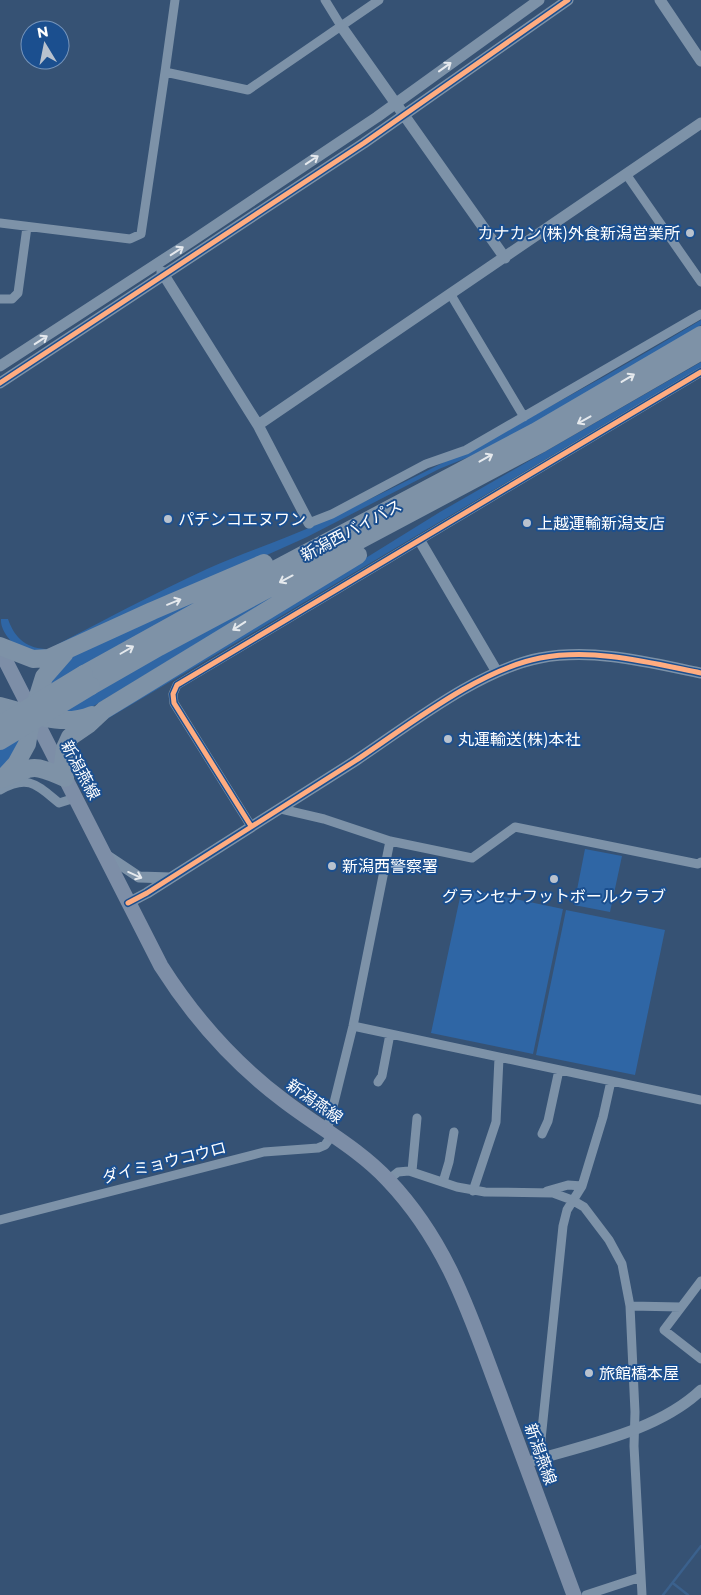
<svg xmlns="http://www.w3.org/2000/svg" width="701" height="1595" viewBox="0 0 701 1595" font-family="Montserrat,'Noto Sans JP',sans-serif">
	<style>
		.green { fill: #2f66a5 }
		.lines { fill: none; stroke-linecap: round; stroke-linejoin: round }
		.stream { stroke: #3b618d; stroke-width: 2.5 }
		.minor { stroke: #7d92a8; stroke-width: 9 }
		.tertiary { stroke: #7d92a8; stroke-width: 11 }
		.primary { stroke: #7d8ea7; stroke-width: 15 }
		.motorway { stroke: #7e92a7; stroke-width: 18 }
		.motorway-bridge { stroke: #7e92a7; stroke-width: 18 }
		.cycleway-casing { stroke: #1b4f8f; stroke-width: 8 }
		.cycleway { stroke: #ffac80; stroke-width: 5 }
		.oneway { stroke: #e5e9ee }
		.oneway2 { stroke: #e5e9ed }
		.poi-dot { fill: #b9c2ce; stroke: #1b4f8f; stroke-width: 2 }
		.labels { text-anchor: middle; stroke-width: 4; stroke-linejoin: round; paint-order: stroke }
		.poi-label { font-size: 16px; fill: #fff; stroke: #1b4f8f; text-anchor: start }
		.street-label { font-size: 16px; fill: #fff; stroke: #1b4f8f }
	</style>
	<rect width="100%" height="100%" fill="#365274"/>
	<path class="green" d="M 701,320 L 701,325 L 655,354 L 491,448 L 439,469 L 307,537 L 48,653 L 23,654 C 15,645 0,633 1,619 L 8,619 C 15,639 27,649 49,649 C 100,622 153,594 207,569 C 244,552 284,540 322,522 C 452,461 578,394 701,320 Z
		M 701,362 L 701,367 L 75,738 L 440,512 Z
		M 245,577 L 41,691 L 56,664 Z
		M 304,579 L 82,713 L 58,714 L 162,654 Z
		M 24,735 L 0,773 L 0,750 Z
		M 585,849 L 622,856 L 610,912 L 574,905 Z
		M 462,888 L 563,909 L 533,1054 L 431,1033 Z
		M 566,910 L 665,930 L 635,1075 L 536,1055 Z"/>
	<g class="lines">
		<path class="stream" d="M 674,1584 L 688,1595
			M 663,1595 L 701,1546"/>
		<path class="minor" d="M 325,0 L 341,26
			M 165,72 L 175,0
			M 626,174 L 701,282
			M 0,223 L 130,239 L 141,234 L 165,72 L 248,90 L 379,0
			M 451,295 L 524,417
			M 0,299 L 12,299 L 18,293 L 27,227
			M 309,523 L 332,514 L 426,464 L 466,450 L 701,314
			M 0,790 C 29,774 37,785 59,803 L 75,798
			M 281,809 L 324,819 L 390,841 L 472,858 L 515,827 L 698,864 L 701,862
			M 251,826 L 174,703 L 173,694 L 177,685 L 701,372
			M 353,1026 L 701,1100
			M 378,1082 L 382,1076 L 390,1034
			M 327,1131 L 353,1026 L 390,841
			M 542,1134 L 548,1121 L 559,1070
			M 412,1171 L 417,1118
			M 388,1180 L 398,1172 L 409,1171 L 457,1187 L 485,1192 L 553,1193 L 572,1200 L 584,1207 L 609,1240 L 622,1264 L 630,1306 L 635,1412 L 634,1446 L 642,1595
			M 443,1182 L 449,1162 L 454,1132
			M 473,1191 L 496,1122 L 499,1058
			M 547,1191 L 568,1185 L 582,1186 L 603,1117 L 611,1081
			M 0,1220 L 264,1152 L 318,1148 L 325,1145 L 333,1134
			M 701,1281 L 664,1330 L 701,1359
			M 630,1306 L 681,1307
			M 539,1459 L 563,1226 L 567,1210 L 582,1186
			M 586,1595 L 641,1577"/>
		<path class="tertiary" d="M 660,0 L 701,61
			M 341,26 L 505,258
			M 162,272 L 258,425 L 309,523
			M 0,366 L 192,241 L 377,117 L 539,0
			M 0,383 L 364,143 L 568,0
			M 258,425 L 701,123
			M 420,541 L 497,672
			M 106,855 L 139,877 L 171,878
			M 128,903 L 147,893 C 216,849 286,805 355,761 C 408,726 478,670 540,658 C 594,648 647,662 701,673
			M 525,1463 C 583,1445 657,1432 701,1390"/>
		<path class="primary" d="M 0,650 L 161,966 C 194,1018 234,1063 283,1100 C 318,1127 358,1148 388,1180 C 448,1243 470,1315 500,1395 C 525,1461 549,1528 574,1595"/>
		<path class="motorway" d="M 0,646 L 33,659 L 49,658 L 152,611 L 264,563
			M 84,674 L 221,598 L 535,432 L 701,335
			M 91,686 L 159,647 L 542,443 L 701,351
			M 0,706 C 30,713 61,728 92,715
			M 62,772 L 65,748 L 70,737 L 89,724 L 104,710 L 358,555
			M 7,777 C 36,764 36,766 65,778
			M 2,779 L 16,764 L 27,744 L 32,715 L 44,677 L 65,653"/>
		<path class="motorway-bridge" d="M 0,725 L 84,674
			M 0,741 L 91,686"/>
		<defs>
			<path id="cycleway" d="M 0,383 L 364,143 L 568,0
				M 251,826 L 174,703 L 173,694 L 177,685 L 701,372
				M 128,903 L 147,893 C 216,849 286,805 355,761 C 408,726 478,670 540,658 C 594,648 647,662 701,673"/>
		</defs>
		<use href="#cycleway" class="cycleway-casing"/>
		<use href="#cycleway" class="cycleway"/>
	</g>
	<defs><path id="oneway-shaft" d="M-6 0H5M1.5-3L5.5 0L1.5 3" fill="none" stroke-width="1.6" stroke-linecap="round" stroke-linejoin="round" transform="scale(1.25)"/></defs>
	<g class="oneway">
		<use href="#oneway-shaft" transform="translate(445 67) rotate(-36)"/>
		<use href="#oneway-shaft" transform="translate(312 160) rotate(-34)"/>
		<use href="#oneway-shaft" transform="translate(177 251) rotate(-33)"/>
		<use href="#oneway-shaft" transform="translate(41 340) rotate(-33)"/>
		<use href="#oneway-shaft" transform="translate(135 875) rotate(24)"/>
	</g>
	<g class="oneway2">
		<use href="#oneway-shaft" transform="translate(628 378) rotate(-31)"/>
		<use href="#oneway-shaft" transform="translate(584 420) rotate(151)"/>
		<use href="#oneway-shaft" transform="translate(486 458) rotate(-29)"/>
		<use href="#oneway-shaft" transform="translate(286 579) rotate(152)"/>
		<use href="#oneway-shaft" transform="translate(174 602) rotate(-22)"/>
		<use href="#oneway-shaft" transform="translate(239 626) rotate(147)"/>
		<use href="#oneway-shaft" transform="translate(127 650) rotate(-30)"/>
	</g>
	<g class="poi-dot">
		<circle cx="690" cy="233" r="5"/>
		<circle cx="168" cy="519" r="5"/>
		<circle cx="527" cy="523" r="5"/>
		<circle cx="448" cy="739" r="5"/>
		<circle cx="332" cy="866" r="5"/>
		<circle cx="554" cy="879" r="5"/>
		<circle cx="589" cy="1373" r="5"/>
	</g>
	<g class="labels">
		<g class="poi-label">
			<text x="680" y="239" text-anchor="end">カナカン(株)外食新潟営業所</text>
			<text x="178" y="525">パチンコエヌワン</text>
			<text x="537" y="529">上越運輸新潟支店</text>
			<text x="458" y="745">丸運輸送(株)本社</text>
			<text x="342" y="872">新潟西警察署</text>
			<text x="554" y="902" text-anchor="middle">グランセナフットボールクラブ</text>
			<text x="599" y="1379">旅館橋本屋</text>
		</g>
		<g class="street-label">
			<text transform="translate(351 530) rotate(-28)" y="6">新潟西バイパス</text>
			<text transform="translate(81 770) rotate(62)" y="6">新潟燕線</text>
			<text transform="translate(315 1101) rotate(35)" y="6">新潟燕線</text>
			<text transform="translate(164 1162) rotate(-14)" y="6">ダイミョウコウロ</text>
			<text transform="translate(541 1454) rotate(70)" y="6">新潟燕線</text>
		</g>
	</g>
	<g transform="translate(45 45) rotate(350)"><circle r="24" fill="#1b4f8f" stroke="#7695bc"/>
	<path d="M0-4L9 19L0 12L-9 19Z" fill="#b9c2ce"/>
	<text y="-8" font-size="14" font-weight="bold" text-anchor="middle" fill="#ffffff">N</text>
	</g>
</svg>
